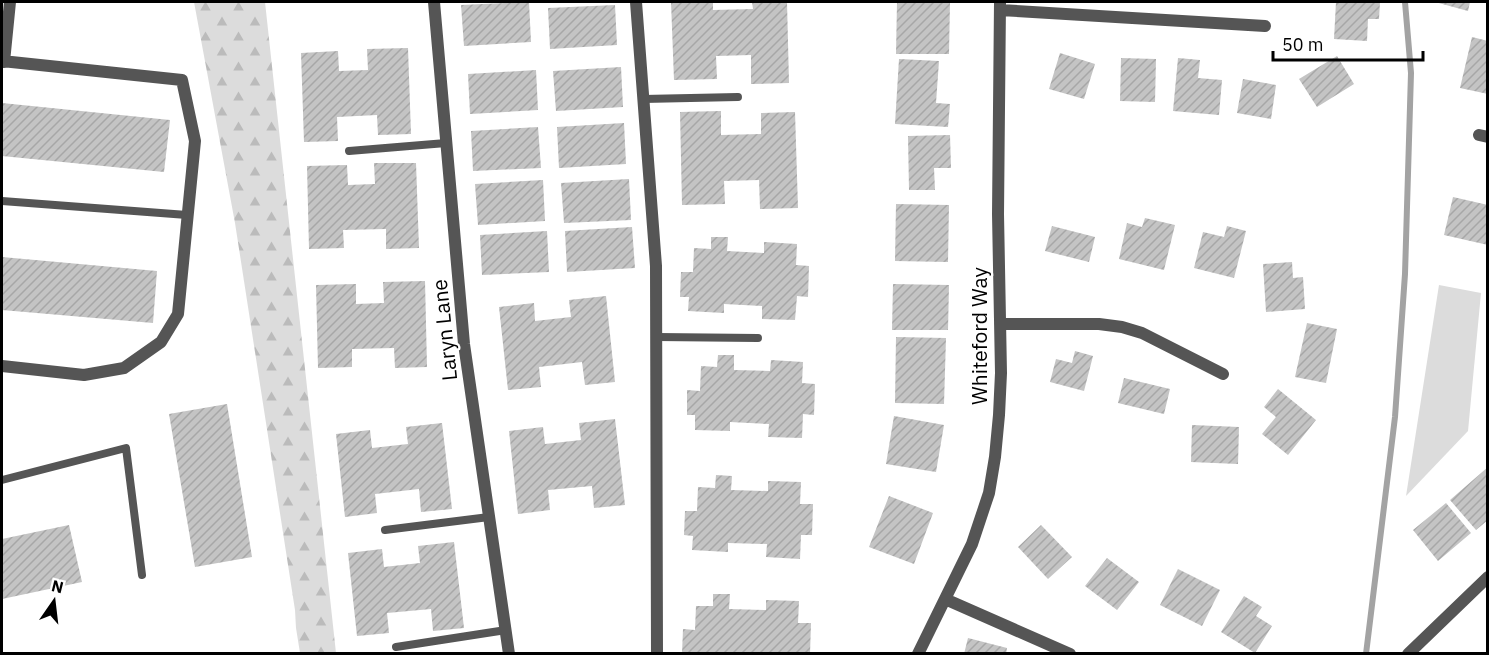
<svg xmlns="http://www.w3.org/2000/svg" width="1489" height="655" viewBox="0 0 1489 655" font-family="'IBM Plex Sans',sans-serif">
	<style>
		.green { fill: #dcdcdc }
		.forest { fill: url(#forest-firs) }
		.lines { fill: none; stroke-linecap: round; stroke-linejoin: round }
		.stream { stroke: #a3a3a3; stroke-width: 6 }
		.building { fill: url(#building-hatch) }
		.service { stroke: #555; stroke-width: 8 }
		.minor { stroke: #555; stroke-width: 12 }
		.labels { text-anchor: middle; stroke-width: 4.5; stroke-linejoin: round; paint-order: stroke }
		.street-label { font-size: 21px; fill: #000; stroke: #fff }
	</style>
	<defs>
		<pattern id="forest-firs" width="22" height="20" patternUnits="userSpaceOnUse" patternTransform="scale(1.5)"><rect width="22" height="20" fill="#dcdcdc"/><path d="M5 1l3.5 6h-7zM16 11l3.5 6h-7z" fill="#bbb"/></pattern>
		<pattern id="building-hatch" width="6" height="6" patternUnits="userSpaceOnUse" patternTransform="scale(1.5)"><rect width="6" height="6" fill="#c4c4c4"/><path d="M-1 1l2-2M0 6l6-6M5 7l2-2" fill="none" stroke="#a7a7a7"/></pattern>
	</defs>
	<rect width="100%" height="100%" fill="#fff"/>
	<path class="green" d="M 1439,285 L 1481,293 L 1468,431 L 1406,496 Z"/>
	<path class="forest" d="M 194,2 L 265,2 L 336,653 L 300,653 L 296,628 L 295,610 L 235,223 Z"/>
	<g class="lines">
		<path class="stream" d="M 1366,654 L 1395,417 L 1405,274 L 1411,73 L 1405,2"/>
	</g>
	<path class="building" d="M 529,2 L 531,42 L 464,46 L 461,5 Z
		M 671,2 L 713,2 L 713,10 L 753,9 L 752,2 L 787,2 L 789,83 L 751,84 L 751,55 L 716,56 L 717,79 L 674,80 Z
		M 897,2 L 950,2 L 949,54 L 896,54 Z
		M 1336,2 L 1380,2 L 1379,19 L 1368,19 L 1367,41 L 1334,39 Z
		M 1435,2 L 1470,2 L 1468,11 Z
		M 615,5 L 617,45 L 550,49 L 548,8 Z
		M 1472,37 L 1488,41 L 1488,94 L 1460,88 Z
		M 408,48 L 411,134 L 378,135 L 377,115 L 337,117 L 338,141 L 304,142 L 301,53 L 338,51 L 339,71 L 368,70 L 367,49 Z
		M 1060,53 L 1095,64 L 1084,99 L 1049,89 Z
		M 1337,56 L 1354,84 L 1317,107 L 1299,79 Z
		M 1121,58 L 1156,59 L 1155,102 L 1120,101 Z
		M 1178,58 L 1200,60 L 1198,78 L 1222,80 L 1219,115 L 1173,111 Z
		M 899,59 L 939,61 L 936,103 L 950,104 L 948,127 L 895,124 Z
		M 621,67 L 623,107 L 556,111 L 553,71 Z
		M 536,70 L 538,110 L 470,114 L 468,74 Z
		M 1243,79 L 1276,85 L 1271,119 L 1237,113 Z
		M 2,103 L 170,120 L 164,172 L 2,156 Z
		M 721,111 L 721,135 L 761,134 L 761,113 L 795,112 L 798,208 L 760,209 L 759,180 L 724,181 L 725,204 L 682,205 L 680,112 Z
		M 624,123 L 626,164 L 559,168 L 557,127 Z
		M 538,127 L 541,168 L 473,171 L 471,131 Z
		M 950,135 L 951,168 L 934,168 L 935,190 L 909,190 L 908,136 Z
		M 374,163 L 416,163 L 419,248 L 386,249 L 386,229 L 343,230 L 344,248 L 309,249 L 307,166 L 347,165 L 348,185 L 375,184 Z
		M 629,179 L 631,220 L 564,223 L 561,183 Z
		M 543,180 L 545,221 L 478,225 L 475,184 Z
		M 1453,197 L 1488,205 L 1488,245 L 1444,235 Z
		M 896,204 L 949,205 L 948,262 L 895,261 Z
		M 1145,218 L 1175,225 L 1164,270 L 1119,259 L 1127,223 L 1142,227 Z
		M 1052,226 L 1095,237 L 1089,262 L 1045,251 Z
		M 1227,226 L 1246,231 L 1234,278 L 1194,268 L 1203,232 L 1224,237 Z
		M 632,227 L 635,268 L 567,272 L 565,231 Z
		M 547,231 L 549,272 L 482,275 L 480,235 Z
		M 711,237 L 728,237 L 727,251 L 764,253 L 764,242 L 797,244 L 796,265 L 809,266 L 808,297 L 797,296 L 795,320 L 762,319 L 762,306 L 724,304 L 724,313 L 688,311 L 689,297 L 680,297 L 681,272 L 693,272 L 694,248 L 711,249 Z
		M 2,257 L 157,271 L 153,323 L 2,310 Z
		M 1292,262 L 1293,278 L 1303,277 L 1305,309 L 1266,312 L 1263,264 Z
		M 425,281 L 427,367 L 395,368 L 394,348 L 352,349 L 352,367 L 318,368 L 316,285 L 356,284 L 356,304 L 384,303 L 383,282 Z
		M 893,284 L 949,285 L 948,330 L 892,330 Z
		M 606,296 L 615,382 L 585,385 L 582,362 L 539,367 L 541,387 L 508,390 L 499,307 L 534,303 L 535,321 L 571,317 L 569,300 Z
		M 1307,323 L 1337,329 L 1326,383 L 1295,377 Z
		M 896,337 L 946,338 L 944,404 L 895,403 Z
		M 1075,351 L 1093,356 L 1084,391 L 1050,382 L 1056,359 L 1072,363 Z
		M 718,355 L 734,355 L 734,370 L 770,371 L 771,360 L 803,362 L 802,383 L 815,384 L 814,415 L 803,414 L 802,438 L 768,437 L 769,424 L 730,422 L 730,431 L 695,430 L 695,415 L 687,415 L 687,390 L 700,391 L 701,366 L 717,367 Z
		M 1124,378 L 1170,389 L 1164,414 L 1118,403 Z
		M 1278,389 L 1316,420 L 1288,455 L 1262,434 L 1276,417 L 1264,407 Z
		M 227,404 L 252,557 L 195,567 L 169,414 Z
		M 894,416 L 944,425 L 936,472 L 886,464 Z
		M 615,419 L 625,505 L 594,508 L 592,486 L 548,490 L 550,510 L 518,514 L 509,431 L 543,427 L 545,444 L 581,440 L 579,423 Z
		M 442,423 L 452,509 L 421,512 L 419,489 L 375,494 L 377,513 L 345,517 L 336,434 L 370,430 L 372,448 L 408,444 L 406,427 Z
		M 1192,425 L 1239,427 L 1238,464 L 1191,462 Z
		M 1488,467 L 1488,520 L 1476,530 L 1450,500 Z
		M 716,475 L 732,476 L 731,490 L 768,491 L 768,481 L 801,482 L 800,504 L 813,504 L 812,535 L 801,535 L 800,559 L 766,557 L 767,544 L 728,543 L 728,552 L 692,550 L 693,536 L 684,535 L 685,511 L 697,511 L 698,487 L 715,488 Z
		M 889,496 L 933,513 L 914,564 L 869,547 Z
		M 1446,503 L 1471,533 L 1438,561 L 1413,530 Z
		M 69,525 L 82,582 L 2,599 L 2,539 Z
		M 1041,525 L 1072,557 L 1048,579 L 1018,547 Z
		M 454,542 L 464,628 L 433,631 L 431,609 L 387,613 L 389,633 L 357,636 L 348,553 L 382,549 L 384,567 L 420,563 L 418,546 Z
		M 1107,558 L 1139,582 L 1117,610 L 1085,586 Z
		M 1178,569 L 1220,590 L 1202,626 L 1160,605 Z
		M 713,594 L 730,594 L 729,609 L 766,610 L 766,600 L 799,601 L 798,623 L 811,623 L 810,654 L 682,654 L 683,629 L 695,630 L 696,606 L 713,606 Z
		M 1244,596 L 1262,607 L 1256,616 L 1272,626 L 1255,653 L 1221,632 Z
		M 968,638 L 1007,648 L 1006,654 L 964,654 Z"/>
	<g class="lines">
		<path class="service" d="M 643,99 L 738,97
			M 349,151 L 446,143
			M 2,201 L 187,215
			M 657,337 L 758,338
			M 2,480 L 126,448 L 142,575
			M 385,530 L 489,517
			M 396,647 L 506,630"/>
		<path class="minor" d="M 434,2 L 464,344 L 509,654
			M 636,2 L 656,266 L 657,654
			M 1000,10 L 1265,26
			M 2,61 L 182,80 L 195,141 L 178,314 L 161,342 L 124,368 L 84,375 L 2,366
			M 4,62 L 10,2
			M 1479,135 L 1488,137
			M 1000,324 L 1099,324 L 1122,327 L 1142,333 L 1223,374
			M 945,599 L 1070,654
			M 918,654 L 972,544 L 989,493 L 995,457 L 999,415 L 1001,373 L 998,214 L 1000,2
			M 1408,654 L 1488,577"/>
	</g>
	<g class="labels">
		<g class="street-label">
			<text transform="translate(445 330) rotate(-96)" y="7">Laryn Lane</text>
			<text transform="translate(980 336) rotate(-90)" y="7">Whiteford Way</text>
		</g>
	</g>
	<rect width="1489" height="655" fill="none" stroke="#000000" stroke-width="6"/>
	<g transform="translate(54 601) rotate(14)" stroke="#ffffff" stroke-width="4.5" paint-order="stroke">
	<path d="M0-4.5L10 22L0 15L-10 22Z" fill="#000000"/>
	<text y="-9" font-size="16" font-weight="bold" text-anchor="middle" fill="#000000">N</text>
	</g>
	<path d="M1273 51v9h150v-9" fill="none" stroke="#000000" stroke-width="3"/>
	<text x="1282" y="51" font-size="18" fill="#000000" stroke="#ffffff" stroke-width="4.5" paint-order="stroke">50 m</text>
</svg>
